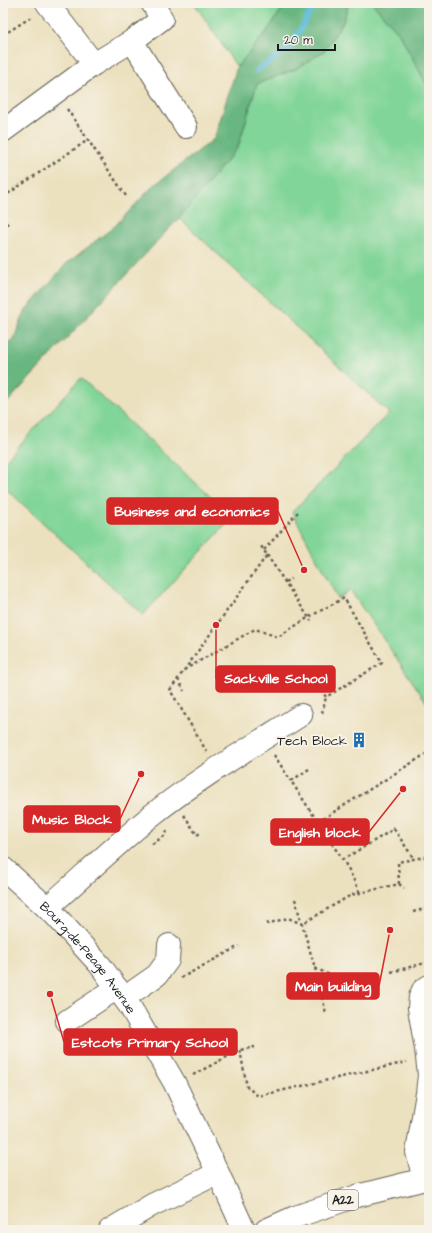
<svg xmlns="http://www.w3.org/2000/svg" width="432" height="1233" viewBox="0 0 432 1233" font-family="'Architects Daughter',sans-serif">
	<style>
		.green { fill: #81d598; stroke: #4e785a }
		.forest { fill: #68b680; stroke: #42694e }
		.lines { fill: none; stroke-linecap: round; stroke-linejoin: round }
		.stream { stroke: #5abbd9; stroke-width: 5.5 }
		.minor-casing { stroke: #656155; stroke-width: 24 }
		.highway-casing { stroke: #656155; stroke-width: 24 }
		.path { stroke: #656155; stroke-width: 2.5; stroke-dasharray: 3 3; stroke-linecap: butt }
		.minor { stroke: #fff; stroke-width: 22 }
		.highway { stroke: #fff; stroke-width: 22 }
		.labels { text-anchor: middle; stroke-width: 4; stroke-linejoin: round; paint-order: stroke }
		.shield { fill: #f7f3e8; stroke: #5e5c59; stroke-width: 1 }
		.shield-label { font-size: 12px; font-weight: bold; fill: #1c1c1c }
		.poi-label { font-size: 13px; fill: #1c1c1c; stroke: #f7f3e8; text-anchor: end }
		.street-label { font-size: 13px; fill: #1c1c1c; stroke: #f7f3e8 }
		.leader { fill: none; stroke: #d62828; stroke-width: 1.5 }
		.callout-dot { fill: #d62828; stroke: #f7f3e8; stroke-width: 1.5 }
		.callout { fill: #d62828; stroke: #d62828; stroke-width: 1.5 }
		.callout-label { font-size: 14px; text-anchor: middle; font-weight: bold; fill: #fff }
	</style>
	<rect width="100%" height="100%" fill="#f7f3e8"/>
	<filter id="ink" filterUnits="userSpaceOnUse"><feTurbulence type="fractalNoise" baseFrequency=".025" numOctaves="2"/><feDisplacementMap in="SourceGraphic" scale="8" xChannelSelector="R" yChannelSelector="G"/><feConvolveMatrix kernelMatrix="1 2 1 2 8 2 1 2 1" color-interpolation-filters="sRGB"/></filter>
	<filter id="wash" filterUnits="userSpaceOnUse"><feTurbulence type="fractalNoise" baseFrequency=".012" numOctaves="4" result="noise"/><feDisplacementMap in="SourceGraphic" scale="16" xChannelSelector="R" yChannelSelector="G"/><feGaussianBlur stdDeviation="0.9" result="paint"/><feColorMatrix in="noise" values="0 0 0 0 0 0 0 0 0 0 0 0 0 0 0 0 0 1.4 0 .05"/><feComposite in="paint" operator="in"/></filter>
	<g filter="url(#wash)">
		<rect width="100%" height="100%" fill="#ece1bf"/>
		<path class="green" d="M 194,3 L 286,3 L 267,31 L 237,67 Z
			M 349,3 L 372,3 L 399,33 L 429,89 L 429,706 L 350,590 L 338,599 L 292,512 L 389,413 L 179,218 L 238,147 L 257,84 L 298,68 L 343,22 Z
			M 81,378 L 233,517 L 143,615 L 3,486 L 3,463 Z"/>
		<path class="forest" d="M 286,3 L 349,3 L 343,22 L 324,51 L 298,68 L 257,84 L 238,147 L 179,218 L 3,407 L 3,343 L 13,341 L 25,311 L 66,264 L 115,226 L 153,186 L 214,139 L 237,67 L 267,31 Z
			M 372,3 L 429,3 L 429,89 L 399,33 Z"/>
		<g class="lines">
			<path class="stream" d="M 257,70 L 289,49 L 311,11 L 319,3"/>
		</g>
	</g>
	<g filter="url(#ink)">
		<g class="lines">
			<defs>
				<g id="minor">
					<path d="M 47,3 L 94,64"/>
					<path d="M 132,41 L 186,127"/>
					<path d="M 3,131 L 94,64 L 132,41 L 162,19 L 152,3"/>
					<path id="s1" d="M 3,868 L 54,914 L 100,965 L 129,1005 L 174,1082 L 218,1173 L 244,1230"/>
					<path d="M 47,908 C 82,877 116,845 152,815 C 199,778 251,747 301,715"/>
					<path d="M 124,998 L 157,975 L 168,960 L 169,945"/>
					<path d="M 67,1021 L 117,988"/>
					<path d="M 424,1179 L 417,1152 L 427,1093 L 429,1075 L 426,1049 L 419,1008 L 420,997 L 423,990 L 429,986"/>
					<path d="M 110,1230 L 152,1205 L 218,1173"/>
				</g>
				<path id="highway" d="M 266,1230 L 295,1217 L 357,1196 L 429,1178"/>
			</defs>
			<use href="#minor" class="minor-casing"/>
			<use href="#highway" class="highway-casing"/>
			<path class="path" d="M 3,35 L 33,16
				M 67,109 L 126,196
				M 3,197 L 88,140
				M 3,228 L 8,225 L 3,219
				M 264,550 L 298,512
				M 267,555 L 311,621
				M 285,582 L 291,579
				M 184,670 L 255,629 L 278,637 L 309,617 L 344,598 L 382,663 L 326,697 L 316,682
				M 178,679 L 184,691
				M 322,713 L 326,697
				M 207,752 L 170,690 L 267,555 L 261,546
				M 274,755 L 291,781
				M 309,769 L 291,781 L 348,868 L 360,893
				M 184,815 L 197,835 L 200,833
				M 318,822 L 429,752
				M 394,829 L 414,859
				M 152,844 L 166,835 L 167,829
				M 342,860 L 394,829 L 392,825
				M 399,884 L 398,862 L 429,856
				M 295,899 L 302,924 L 351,895 L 399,884 L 404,888
				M 413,912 L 429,908
				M 266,924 L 288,918 L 302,924 L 315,968 L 340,980 L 363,976
				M 315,968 L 326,1013
				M 391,972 L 429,962
				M 181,978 L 239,946
				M 240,1050 L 247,1087 L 258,1096 L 407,1062
				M 193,1075 L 240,1050 L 255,1047"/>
			<use href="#minor" class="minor"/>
			<use href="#highway" class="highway"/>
		</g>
	</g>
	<defs>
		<symbol id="building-bare" viewBox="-9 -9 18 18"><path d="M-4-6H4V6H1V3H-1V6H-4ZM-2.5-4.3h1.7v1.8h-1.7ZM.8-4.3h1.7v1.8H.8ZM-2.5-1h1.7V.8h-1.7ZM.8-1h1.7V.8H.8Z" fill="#1f6fb2" stroke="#f7f3e8" stroke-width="2.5" paint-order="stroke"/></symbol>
	</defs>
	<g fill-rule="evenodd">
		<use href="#building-bare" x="348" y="729" width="22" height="22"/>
	</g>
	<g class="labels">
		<rect class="shield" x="328" y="1190" width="30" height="20" rx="3"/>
		<g class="shield-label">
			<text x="343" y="1204">A22</text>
		</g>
		<g class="poi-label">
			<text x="347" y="745">Tech Block</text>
		</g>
		<g class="street-label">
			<text dy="5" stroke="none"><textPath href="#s1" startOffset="124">Bourg-de-Peage Avenue</textPath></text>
		</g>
	</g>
	<path class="leader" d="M304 570L278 511M216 625L216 679M141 774L120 819M403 789L369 832M390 930L379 986M50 994L64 1042"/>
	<g class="callout-dot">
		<circle cx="304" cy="570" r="4"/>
		<circle cx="216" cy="625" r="4"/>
		<circle cx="141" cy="774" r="4"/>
		<circle cx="403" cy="789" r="4"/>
		<circle cx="390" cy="930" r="4"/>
		<circle cx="50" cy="994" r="4"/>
	</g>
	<g class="callout">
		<rect x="107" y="498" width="171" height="26" rx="4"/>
		<rect x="216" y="666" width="119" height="26" rx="4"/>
		<rect x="24" y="806" width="96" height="26" rx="4"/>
		<rect x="271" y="819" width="98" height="26" rx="4"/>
		<rect x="287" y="973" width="92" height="26" rx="4"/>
		<rect x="64" y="1029" width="173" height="26" rx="4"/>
	</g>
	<g class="callout-label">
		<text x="192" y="516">Business and economics</text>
		<text x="276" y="683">Sackville School</text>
		<text x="72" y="824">Music Block</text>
		<text x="320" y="837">English block</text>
		<text x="333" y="991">Main building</text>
		<text x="150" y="1047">Estcots Primary School</text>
	</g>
	<rect width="432" height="1233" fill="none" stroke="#f7f3e8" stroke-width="16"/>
	<path d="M278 44v6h57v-6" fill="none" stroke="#1c1c1c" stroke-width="2"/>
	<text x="284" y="44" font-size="12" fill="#1c1c1c" stroke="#f7f3e8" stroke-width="3" paint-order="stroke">20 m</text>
</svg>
